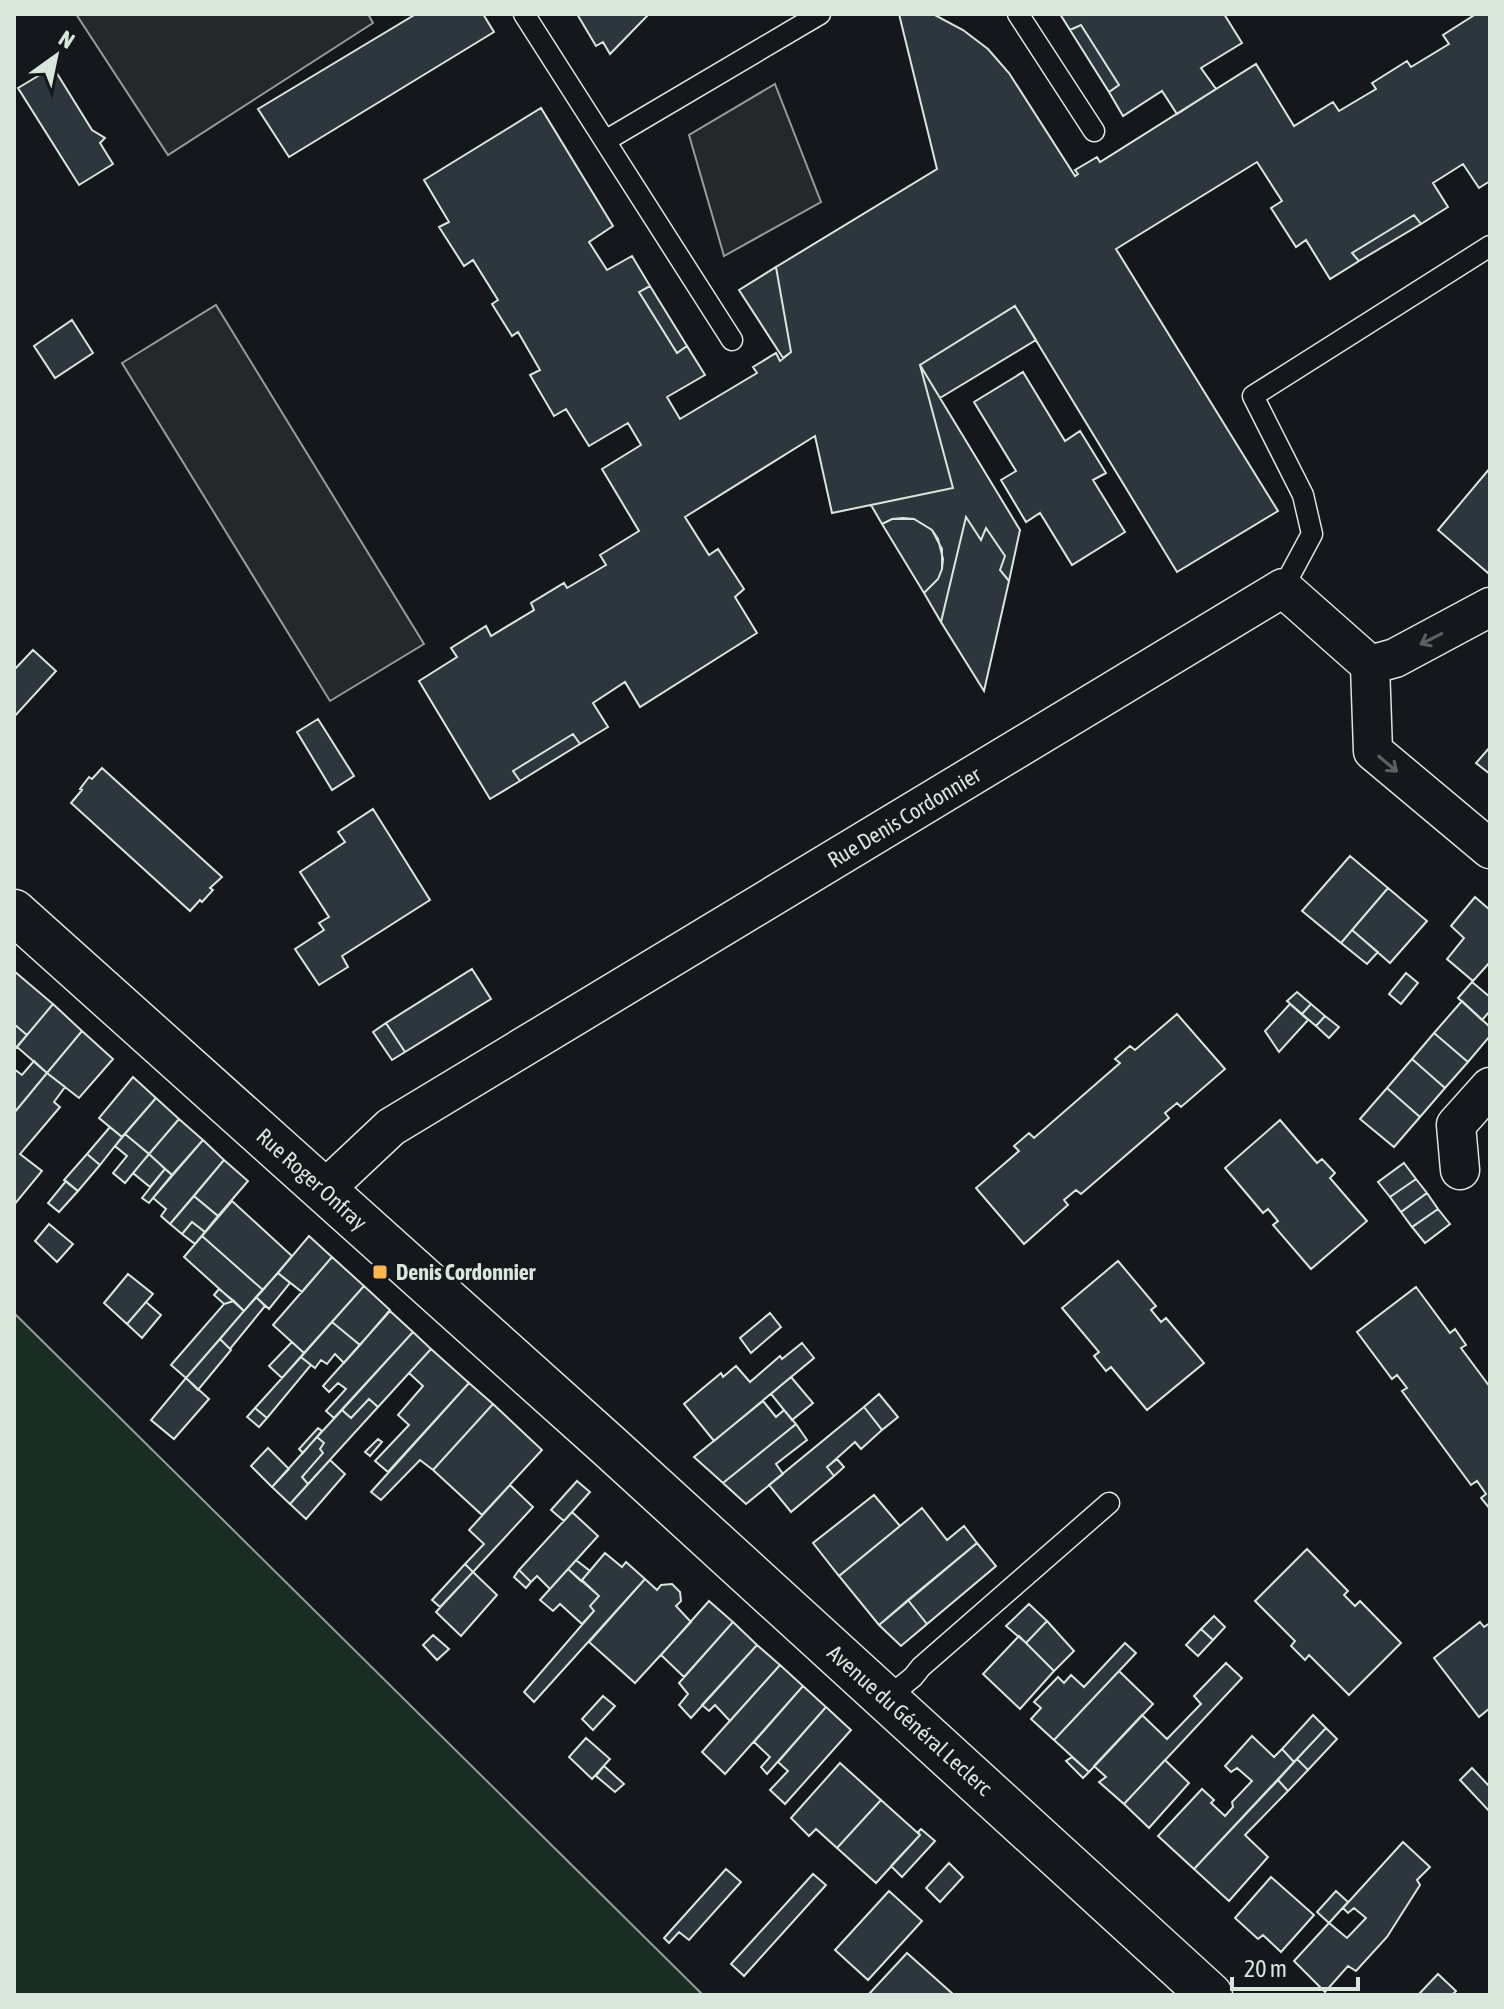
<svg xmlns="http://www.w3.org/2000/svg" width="1504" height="2009" viewBox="0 0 1504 2009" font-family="'Asap Condensed',sans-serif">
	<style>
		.green { fill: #1a2d24; stroke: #939e99; stroke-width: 2 }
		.parking { fill: #24282b; stroke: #939e99; stroke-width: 2 }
		.building { fill: #2c363c; stroke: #d8e6dc; stroke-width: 2 }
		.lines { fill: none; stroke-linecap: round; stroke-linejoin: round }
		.lane-casing { stroke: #d8e6dc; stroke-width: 23 }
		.street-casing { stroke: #d8e6dc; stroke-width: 41 }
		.secondary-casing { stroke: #d8e6dc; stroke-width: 47 }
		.lane { stroke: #14181c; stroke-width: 20 }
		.street { stroke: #14181c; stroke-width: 38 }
		.secondary { stroke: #14181c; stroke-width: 44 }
		.oneway { stroke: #59605f }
		.poi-dot { fill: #ffb74d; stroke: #14181c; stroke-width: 3 }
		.labels { text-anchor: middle; stroke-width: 6; stroke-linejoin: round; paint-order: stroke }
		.street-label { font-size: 22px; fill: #d8e6dc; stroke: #14181c }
		.poi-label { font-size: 22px; font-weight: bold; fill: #d8e6dc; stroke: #14181c; text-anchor: start }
	</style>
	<rect width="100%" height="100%" fill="#14181c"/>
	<path class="green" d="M 14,1313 L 703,1995 L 14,1995 Z"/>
	<path class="parking" d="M 76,14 L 368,14 L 373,23 L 168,155 Z
		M 775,84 L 821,202 L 724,256 L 689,135 Z
		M 216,305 L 424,644 L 330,701 L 122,363 Z"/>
	<path class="building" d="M 416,14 L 483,14 L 494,32 L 289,157 L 258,109 Z
		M 577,14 L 649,14 L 610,54 L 603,42 L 596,46 Z
		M 899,14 L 933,14 L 963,30 L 988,49 L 1009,73 L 1075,176 L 1078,174 L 1075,170 L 1097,157 L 1100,162 L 1256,64 L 1294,126 L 1333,102 L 1339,111 L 1376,89 L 1372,83 L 1407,61 L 1411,67 L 1449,44 L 1443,35 L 1476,14 L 1490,14 L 1490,181 L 1479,188 L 1463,164 L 1433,183 L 1448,207 L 1421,224 L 1414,215 L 1352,253 L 1359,261 L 1330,279 L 1306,240 L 1296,247 L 1271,208 L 1282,201 L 1257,162 L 1116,249 L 1278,511 L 1177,572 L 1015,306 L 920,365 L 953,488 L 832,513 L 815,436 L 685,517 L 709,555 L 718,549 L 744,589 L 735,597 L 757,633 L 640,707 L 625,682 L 593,703 L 608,727 L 580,744 L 573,734 L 513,771 L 520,781 L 490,799 L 419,681 L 457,657 L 451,648 L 486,626 L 491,636 L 534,610 L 531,603 L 564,583 L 567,588 L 606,565 L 600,555 L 639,531 L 602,469 L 641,445 L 628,423 L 589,446 L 566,409 L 554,416 L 530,375 L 540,370 L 518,332 L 512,336 L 492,304 L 498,300 L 473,260 L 464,266 L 439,227 L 449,222 L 424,180 L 541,108 L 613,226 L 589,242 L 607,270 L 632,256 L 650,286 L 639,292 L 677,353 L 687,346 L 705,375 L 667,397 L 680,419 L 757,373 L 753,367 L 776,353 L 780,361 L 791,352 L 776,267 L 937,169 Z
		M 1060,14 L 1224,14 L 1242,43 L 1201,68 L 1216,89 L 1177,114 L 1162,91 L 1123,116 L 1109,92 L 1119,85 L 1081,25 L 1070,30 Z
		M 1081,25 L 1119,85 L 1109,92 L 1070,30 Z
		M 53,67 L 92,130 L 105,138 L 100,143 L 113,164 L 79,185 L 18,88 Z
		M 1414,215 L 1421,224 L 1359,261 L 1352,253 Z
		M 776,267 L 791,352 L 783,358 L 739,290 Z
		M 650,286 L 687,346 L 677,353 L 639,292 Z
		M 1015,306 L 1036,340 L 940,398 L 920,365 Z
		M 72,320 L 93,353 L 55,378 L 34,346 Z
		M 920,365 L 1020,530 L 1009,581 L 1000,570 L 1005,556 L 986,528 L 981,540 L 966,517 L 941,622 L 924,593 L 938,579 L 942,569 L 943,559 L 938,539 L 932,530 L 914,519 L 892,519 L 882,524 L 871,505 L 953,488 Z
		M 1023,372 L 1065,441 L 1080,431 L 1106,473 L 1093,480 L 1125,532 L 1072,565 L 1040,513 L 1026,522 L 1001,480 L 1016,471 L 974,402 Z
		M 1490,468 L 1490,570 L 1488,573 L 1438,530 Z
		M 966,517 L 981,540 L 986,528 L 1005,556 L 1000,570 L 1009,581 L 984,691 L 941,622 Z
		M 903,518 L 914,519 L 932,530 L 942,549 L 942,569 L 938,579 L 924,593 L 882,524 L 892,519 Z
		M 33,650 L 56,671 L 14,717 L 14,670 Z
		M 318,719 L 354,776 L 332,790 L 297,732 Z
		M 573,734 L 580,744 L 520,781 L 513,771 Z
		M 1490,747 L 1490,774 L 1476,763 Z
		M 102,768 L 222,877 L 210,888 L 213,890 L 202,902 L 200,900 L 190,911 L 71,803 L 82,790 L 80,789 L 89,777 L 92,779 Z
		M 373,809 L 430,900 L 342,956 L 348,967 L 319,985 L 295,949 L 324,930 L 319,923 L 329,917 L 300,872 L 345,842 L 338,832 Z
		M 1350,856 L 1388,888 L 1341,943 L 1302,911 Z
		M 1388,888 L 1427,921 L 1390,963 L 1352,930 Z
		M 1475,897 L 1490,910 L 1490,962 L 1473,981 L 1447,959 L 1464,938 L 1451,926 Z
		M 1352,930 L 1378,952 L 1367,964 L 1341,943 Z
		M 472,969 L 491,999 L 405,1052 L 386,1023 Z
		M 14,971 L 53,1004 L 27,1035 L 14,1024 Z
		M 1406,973 L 1418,983 L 1401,1004 L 1389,994 Z
		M 1472,982 L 1490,997 L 1490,1011 L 1482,1020 L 1458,998 Z
		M 1297,992 L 1311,1004 L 1302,1014 L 1287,1001 Z
		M 1462,1001 L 1490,1027 L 1490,1036 L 1468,1062 L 1434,1033 Z
		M 53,1004 L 82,1031 L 47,1073 L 17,1047 Z
		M 1290,1004 L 1308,1020 L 1279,1052 L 1265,1031 Z
		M 1311,1004 L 1325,1016 L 1316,1026 L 1302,1014 Z
		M 1177,1014 L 1225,1069 L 1181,1107 L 1177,1103 L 1165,1113 L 1169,1118 L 1081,1194 L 1076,1190 L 1064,1200 L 1068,1205 L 1024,1244 L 976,1188 L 1019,1151 L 1014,1146 L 1029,1133 L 1034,1138 L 1120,1063 L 1115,1059 L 1130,1046 L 1135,1050 Z
		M 1325,1016 L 1339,1027 L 1329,1038 L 1316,1026 Z
		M 386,1023 L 405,1052 L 392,1060 L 373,1032 Z
		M 14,1024 L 27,1035 L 14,1050 Z
		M 82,1031 L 113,1059 L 79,1098 L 47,1073 Z
		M 1434,1033 L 1468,1062 L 1445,1088 L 1412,1059 Z
		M 1412,1059 L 1445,1088 L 1420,1117 L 1387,1088 Z
		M 34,1061 L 47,1073 L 14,1113 L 14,1069 L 22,1075 Z
		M 47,1073 L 65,1087 L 54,1102 L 60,1107 L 20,1154 L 42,1171 L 14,1205 L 14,1113 Z
		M 133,1077 L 156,1098 L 122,1137 L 99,1118 Z
		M 1387,1088 L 1420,1117 L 1394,1147 L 1360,1119 Z
		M 156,1098 L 179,1119 L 149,1154 L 125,1134 Z
		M 179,1119 L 203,1140 L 172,1175 L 149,1154 Z
		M 1280,1120 L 1317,1163 L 1322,1159 L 1335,1173 L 1330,1178 L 1367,1221 L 1311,1269 L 1273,1225 L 1278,1221 L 1268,1209 L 1263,1213 L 1225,1168 Z
		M 110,1127 L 122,1137 L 100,1165 L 87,1154 Z
		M 125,1134 L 149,1154 L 125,1183 L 113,1173 L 127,1156 L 115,1146 Z
		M 203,1140 L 224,1160 L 170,1224 L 161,1216 L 166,1209 L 153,1198 Z
		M 87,1154 L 100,1165 L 78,1191 L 64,1180 Z
		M 149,1154 L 165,1169 L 150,1187 L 133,1173 Z
		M 224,1160 L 248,1181 L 218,1216 L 194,1196 Z
		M 1404,1163 L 1416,1179 L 1390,1197 L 1378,1182 Z
		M 165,1169 L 172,1175 L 149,1203 L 142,1198 Z
		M 1416,1179 L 1427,1193 L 1401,1212 L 1390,1197 Z
		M 66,1181 L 78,1191 L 59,1212 L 48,1203 Z
		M 1427,1193 L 1438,1209 L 1412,1227 L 1401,1212 Z
		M 194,1196 L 218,1216 L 205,1232 L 192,1222 L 182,1234 L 170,1224 Z
		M 232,1201 L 292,1256 L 263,1290 L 202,1236 Z
		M 1438,1209 L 1450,1224 L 1425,1243 L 1412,1227 Z
		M 192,1222 L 205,1232 L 195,1244 L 182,1234 Z
		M 49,1224 L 73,1244 L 57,1262 L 35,1241 Z
		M 202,1236 L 263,1290 L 244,1311 L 184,1257 Z
		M 309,1236 L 332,1257 L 302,1292 L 278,1273 Z
		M 332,1257 L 364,1286 L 304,1353 L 273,1325 Z
		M 1118,1261 L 1156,1306 L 1151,1310 L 1161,1322 L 1166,1318 L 1204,1363 L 1147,1410 L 1111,1367 L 1106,1371 L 1094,1356 L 1099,1352 L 1062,1308 Z
		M 278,1273 L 290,1283 L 269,1309 L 256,1297 Z
		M 128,1274 L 153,1294 L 127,1324 L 104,1303 Z
		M 364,1286 L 390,1310 L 360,1345 L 332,1322 Z
		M 1416,1287 L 1450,1333 L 1455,1329 L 1466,1345 L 1461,1348 L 1490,1387 L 1490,1509 L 1481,1498 L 1486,1494 L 1477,1481 L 1471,1485 L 1402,1391 L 1407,1388 L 1397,1375 L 1392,1379 L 1357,1332 Z
		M 219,1289 L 234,1301 L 224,1304 L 214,1295 Z
		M 256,1297 L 265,1306 L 230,1349 L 220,1339 Z
		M 234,1301 L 244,1311 L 186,1378 L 171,1365 L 224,1304 Z
		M 146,1302 L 161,1315 L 142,1338 L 127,1324 Z
		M 390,1311 L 413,1332 L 334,1418 L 326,1411 L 346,1389 L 338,1383 L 329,1392 L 323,1386 Z
		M 770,1313 L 781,1327 L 751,1353 L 740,1338 Z
		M 332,1322 L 360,1345 L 344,1363 L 335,1354 L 327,1364 L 321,1360 L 315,1368 L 301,1357 Z
		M 413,1332 L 431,1349 L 378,1407 L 369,1399 L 351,1418 L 342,1410 Z
		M 220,1339 L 231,1350 L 198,1390 L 186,1378 Z
		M 292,1342 L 304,1353 L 282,1378 L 269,1366 Z
		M 802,1343 L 814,1358 L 714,1441 L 684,1404 L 721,1373 L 723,1377 L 736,1366 L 750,1382 L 780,1356 L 782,1359 Z
		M 431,1349 L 469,1383 L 388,1472 L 375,1461 L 409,1425 L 398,1415 L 423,1386 L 409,1373 Z
		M 301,1357 L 311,1365 L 267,1418 L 255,1408 Z
		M 791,1377 L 813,1403 L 792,1420 L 771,1394 Z
		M 186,1378 L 209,1399 L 174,1439 L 151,1420 Z
		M 469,1383 L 493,1404 L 433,1470 L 420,1460 L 381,1500 L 371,1492 Z
		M 879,1394 L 898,1417 L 882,1430 L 864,1407 Z
		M 369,1399 L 378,1407 L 308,1484 L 302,1477 L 323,1453 L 320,1449 L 324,1443 L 317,1437 L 342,1410 L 351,1418 Z
		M 763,1401 L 776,1417 L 784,1410 L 796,1424 L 723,1483 L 694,1457 Z
		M 493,1404 L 542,1450 L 482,1515 L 433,1470 Z
		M 864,1407 L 882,1430 L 861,1449 L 855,1442 L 827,1467 L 834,1476 L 791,1512 L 769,1485 Z
		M 255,1408 L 267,1418 L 259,1427 L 247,1417 Z
		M 796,1424 L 807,1440 L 776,1464 L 783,1474 L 746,1504 L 723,1483 Z
		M 318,1428 L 322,1431 L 303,1453 L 299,1449 Z
		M 317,1437 L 324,1443 L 320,1449 L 323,1453 L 302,1477 L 308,1484 L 290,1504 L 272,1487 Z
		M 378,1439 L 382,1442 L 370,1456 L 365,1452 Z
		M 268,1448 L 289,1469 L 272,1487 L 251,1466 Z
		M 837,1459 L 844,1467 L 834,1476 L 827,1467 Z
		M 330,1460 L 345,1474 L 306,1519 L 290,1504 Z
		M 577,1481 L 590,1492 L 564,1521 L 551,1510 Z
		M 510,1485 L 533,1507 L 473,1572 L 465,1564 L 484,1544 L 469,1530 Z
		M 874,1495 L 900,1526 L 839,1576 L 813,1543 Z
		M 922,1508 L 947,1540 L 964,1526 L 977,1543 L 879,1625 L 839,1576 Z
		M 572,1512 L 598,1536 L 550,1589 L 537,1576 L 531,1582 L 519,1570 Z
		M 977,1543 L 996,1566 L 927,1624 L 908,1600 Z
		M 1307,1549 L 1348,1591 L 1344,1595 L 1355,1606 L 1360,1601 L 1401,1643 L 1349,1695 L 1309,1655 L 1305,1660 L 1291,1646 L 1295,1641 L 1255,1601 Z
		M 605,1553 L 622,1567 L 626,1562 L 645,1579 L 534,1702 L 524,1692 L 594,1611 L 590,1606 L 599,1596 L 582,1580 Z
		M 576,1560 L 590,1571 L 581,1581 L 568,1569 Z
		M 465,1564 L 473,1572 L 440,1607 L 432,1600 Z
		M 568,1569 L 599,1596 L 590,1606 L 594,1611 L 582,1624 L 560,1604 L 553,1611 L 540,1600 Z
		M 519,1570 L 531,1582 L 526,1588 L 514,1577 Z
		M 473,1572 L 497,1595 L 461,1636 L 436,1612 Z
		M 645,1579 L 657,1590 L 661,1585 L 672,1584 L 680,1592 L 681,1601 L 676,1606 L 691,1622 L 635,1683 L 589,1642 Z
		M 908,1600 L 927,1624 L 901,1646 L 879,1625 Z
		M 709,1601 L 733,1622 L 684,1677 L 661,1655 Z
		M 1029,1604 L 1047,1621 L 1026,1643 L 1006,1626 Z
		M 1214,1616 L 1225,1627 L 1213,1640 L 1201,1629 Z
		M 1047,1621 L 1074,1651 L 1054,1671 L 1026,1643 Z
		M 733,1622 L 757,1645 L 691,1718 L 679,1705 L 688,1694 L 679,1683 Z
		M 1480,1622 L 1484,1627 L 1490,1623 L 1490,1708 L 1479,1717 L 1434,1658 Z
		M 1201,1629 L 1213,1640 L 1198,1656 L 1186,1645 Z
		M 433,1635 L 449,1649 L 437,1660 L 423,1645 Z
		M 1019,1636 L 1054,1671 L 1020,1709 L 983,1674 Z
		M 1125,1643 L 1136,1653 L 1054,1740 L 1031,1719 L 1041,1708 L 1034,1702 L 1058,1677 L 1064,1683 L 1071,1675 L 1084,1687 Z
		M 757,1645 L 780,1665 L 730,1721 L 715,1705 L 709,1711 L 702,1705 Z
		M 1226,1663 L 1242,1678 L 1124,1804 L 1099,1782 L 1106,1777 L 1094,1766 L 1142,1715 L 1167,1739 L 1201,1704 L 1194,1696 Z
		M 780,1665 L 803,1686 L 725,1774 L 702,1752 Z
		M 1119,1671 L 1153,1704 L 1089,1772 L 1054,1740 Z
		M 803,1686 L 826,1707 L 767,1774 L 761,1767 L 770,1757 L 754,1742 Z
		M 603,1696 L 615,1706 L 593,1730 L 582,1719 Z
		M 826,1707 L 851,1730 L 785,1804 L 770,1790 L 788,1771 L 778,1762 Z
		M 1313,1715 L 1326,1728 L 1294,1762 L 1282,1749 Z
		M 1326,1728 L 1337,1739 L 1308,1770 L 1297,1759 Z
		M 1252,1736 L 1274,1757 L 1282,1749 L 1294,1762 L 1194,1869 L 1158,1836 L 1202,1789 L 1214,1800 L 1211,1803 L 1225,1816 L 1233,1807 L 1232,1802 L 1252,1781 L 1237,1768 L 1231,1772 L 1225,1766 Z
		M 586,1738 L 610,1759 L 592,1779 L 569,1757 Z
		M 1072,1757 L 1089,1772 L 1083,1778 L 1066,1761 Z
		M 1297,1759 L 1308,1770 L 1288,1791 L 1278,1780 Z
		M 1165,1760 L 1189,1783 L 1149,1828 L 1124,1804 Z
		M 840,1763 L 881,1800 L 837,1848 L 816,1829 L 809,1836 L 791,1818 Z
		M 604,1766 L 624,1784 L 615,1792 L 596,1776 Z
		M 1472,1768 L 1490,1787 L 1490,1812 L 1460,1780 Z
		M 1278,1780 L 1288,1791 L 1245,1835 L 1268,1857 L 1229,1901 L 1194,1869 Z
		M 881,1800 L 920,1835 L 876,1883 L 837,1848 Z
		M 921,1829 L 935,1841 L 902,1877 L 891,1866 L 920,1835 L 918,1832 Z
		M 1403,1842 L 1430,1867 L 1417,1880 L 1420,1885 L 1387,1937 L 1356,1971 L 1348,1966 L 1325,1992 L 1294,1961 L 1329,1923 L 1347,1938 L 1366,1918 L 1354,1908 L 1348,1913 L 1343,1908 Z
		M 949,1863 L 963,1877 L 940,1902 L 926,1888 Z
		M 726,1869 L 741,1882 L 689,1940 L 679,1932 L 669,1943 L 664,1938 Z
		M 813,1874 L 826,1885 L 744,1976 L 731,1964 Z
		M 1271,1877 L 1314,1915 L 1281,1952 L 1263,1935 L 1258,1939 L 1235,1918 Z
		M 889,1891 L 922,1921 L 868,1980 L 835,1950 Z
		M 1336,1891 L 1348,1902 L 1329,1923 L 1317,1912 Z
		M 907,1953 L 954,1995 L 868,1995 Z
		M 1438,1974 L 1456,1991 L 1452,1995 L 1418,1995 Z"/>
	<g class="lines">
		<defs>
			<path id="lane" d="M 524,14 L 732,340
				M 1018,14 L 1094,131
				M 605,141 L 820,14
				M 1283,588 L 1312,534 L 1303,495 L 1253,396 L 1490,246
				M 886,1699 L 913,1677 L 921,1667 L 1109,1503"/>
			<path id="street" d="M 1370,665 L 1373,751 L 1490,849
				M 1370,665 L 1395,658 L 1490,607
				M 1460,1170 L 1456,1125 L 1490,1087
				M 324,1190 L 391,1127 L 1283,588 L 1370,665"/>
			<path id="secondary" d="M 14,912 L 609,1446 L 1210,1995"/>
		</defs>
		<use href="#lane" class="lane-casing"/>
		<use href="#street" class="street-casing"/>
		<use href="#secondary" class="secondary-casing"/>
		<use href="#lane" class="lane"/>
		<use href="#street" class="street"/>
		<use href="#secondary" class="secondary"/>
	</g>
	<defs><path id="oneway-shaft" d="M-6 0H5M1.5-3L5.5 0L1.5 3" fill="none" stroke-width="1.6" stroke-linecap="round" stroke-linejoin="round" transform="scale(2)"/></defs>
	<g class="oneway">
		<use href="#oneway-shaft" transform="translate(1431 639) rotate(153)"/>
		<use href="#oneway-shaft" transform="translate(1388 764) rotate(40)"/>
	</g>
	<rect class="poi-dot" x="372" y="1264" width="16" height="16" rx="4"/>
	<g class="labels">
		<g class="street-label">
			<text transform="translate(904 817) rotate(-31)" y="8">Rue Denis Cordonnier</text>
			<text transform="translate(312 1179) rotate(42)" y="8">Rue Roger Onfray</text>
			<text transform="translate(910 1720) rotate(42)" y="8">Avenue du Général Leclerc</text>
		</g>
		<g class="poi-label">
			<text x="396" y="1280">Denis Cordonnier</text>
		</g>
	</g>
	<rect width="1504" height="2009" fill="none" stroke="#d8e6dc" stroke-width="32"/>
	<g transform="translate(56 56) rotate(33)" stroke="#14181c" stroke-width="6" paint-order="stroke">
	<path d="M0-6L14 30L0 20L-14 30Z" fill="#d8e6dc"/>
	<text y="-12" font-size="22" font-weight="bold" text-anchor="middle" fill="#d8e6dc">N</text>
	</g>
	<path d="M1232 1977v12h126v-12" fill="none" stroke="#d8e6dc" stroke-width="4"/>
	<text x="1244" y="1977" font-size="24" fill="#d8e6dc" stroke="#14181c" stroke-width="6" paint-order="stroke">20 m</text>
</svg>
